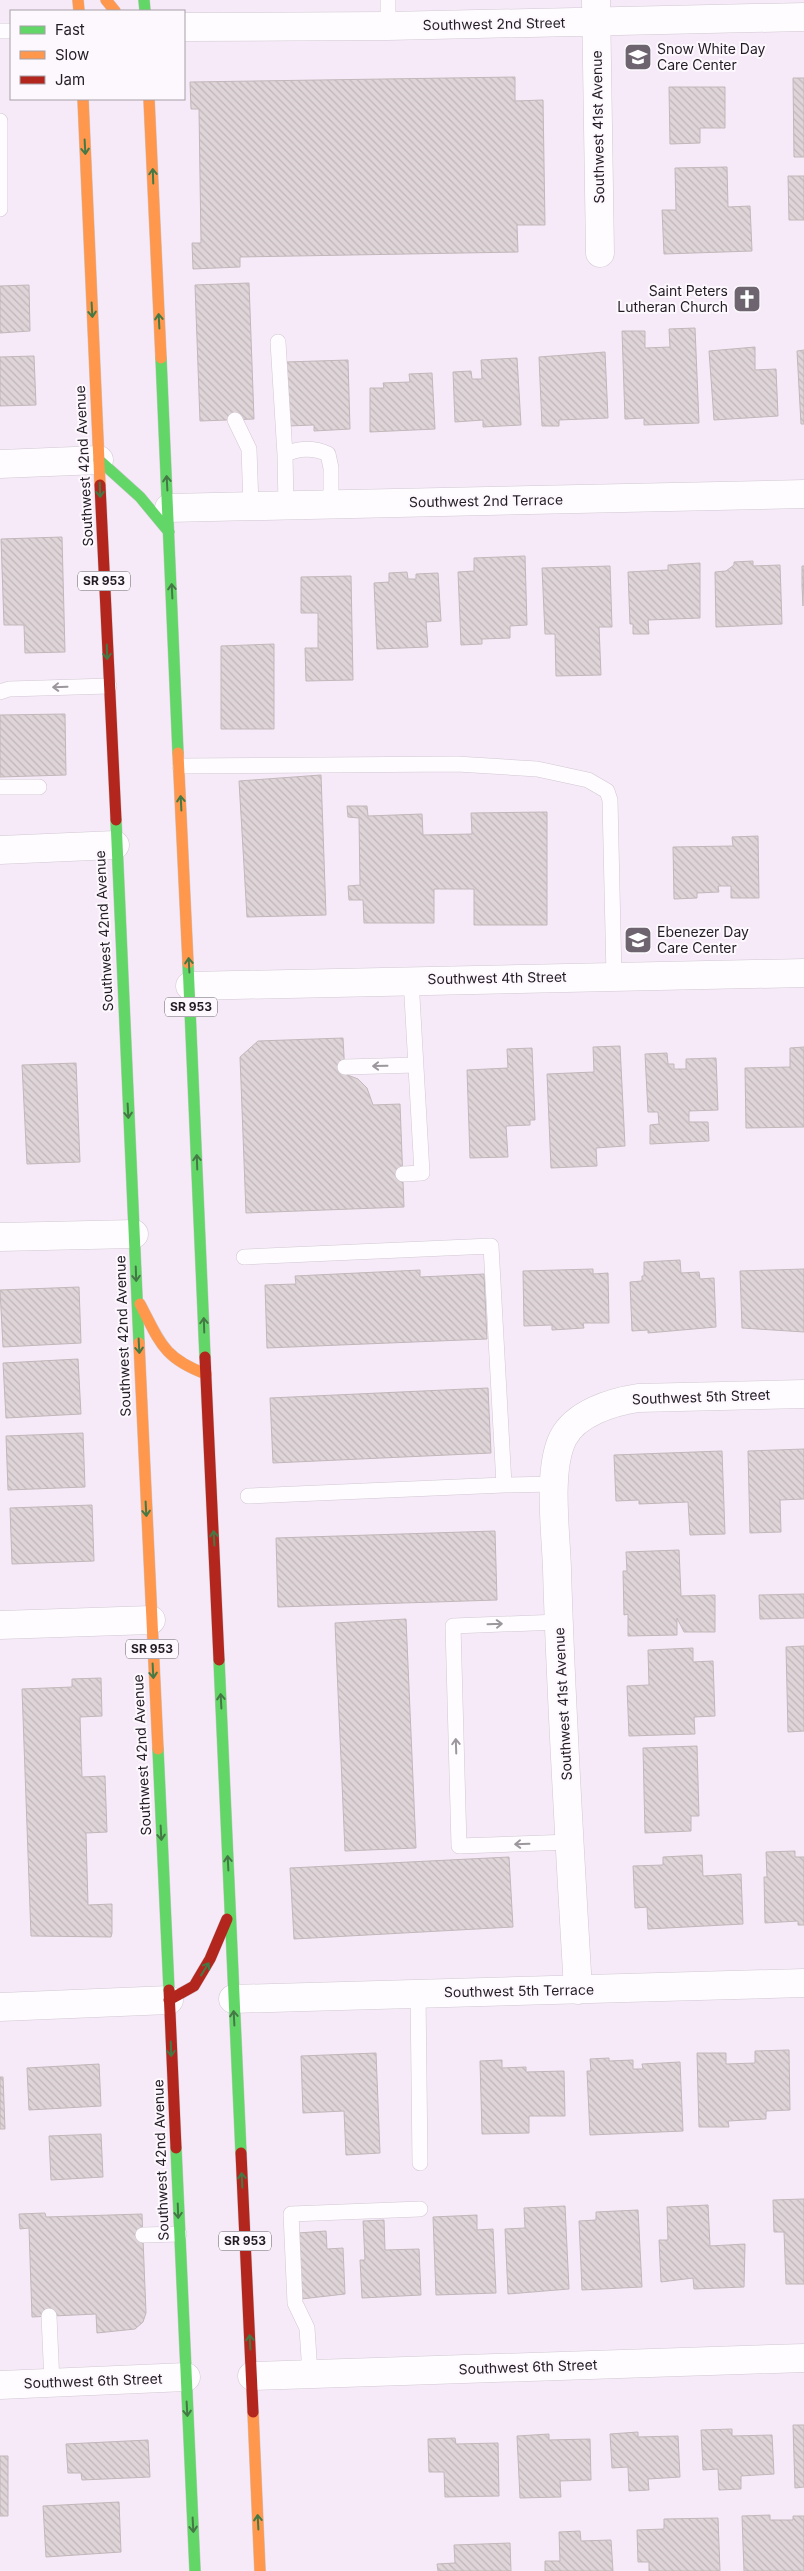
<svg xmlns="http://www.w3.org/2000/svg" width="804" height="2571" viewBox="0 0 804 2571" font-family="Inter,sans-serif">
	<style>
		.building { fill: url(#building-back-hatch); stroke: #c2b8ba }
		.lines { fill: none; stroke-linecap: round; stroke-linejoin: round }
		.lane-casing { stroke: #d1c7d3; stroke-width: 16 }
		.street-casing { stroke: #d1c7d3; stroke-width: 29 }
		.fast-casing { stroke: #d0cad1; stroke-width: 12 }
		.slow-casing { stroke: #d0cad1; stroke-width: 12 }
		.jam-casing { stroke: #d0cad1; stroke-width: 12 }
		.lane { stroke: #fefcfe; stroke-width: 15 }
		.street { stroke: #fefcfe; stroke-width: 28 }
		.fast { stroke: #63d668; stroke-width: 11 }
		.slow { stroke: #ff974d; stroke-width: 11 }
		.jam { stroke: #b3261e; stroke-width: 11 }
		.oneway { stroke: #447946 }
		.oneway2 { stroke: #9c979c }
		.labels { text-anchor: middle; stroke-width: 4; stroke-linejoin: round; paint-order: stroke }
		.shield { fill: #fcf8fd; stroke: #655e66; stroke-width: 1 }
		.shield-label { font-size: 12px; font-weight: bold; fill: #241c25 }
		.street-label { font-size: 14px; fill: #241c25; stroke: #fcf8fd }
		.poi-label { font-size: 14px; fill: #241c25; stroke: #fcf8fd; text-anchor: start }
	</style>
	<defs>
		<pattern id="building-back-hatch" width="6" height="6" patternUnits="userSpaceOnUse" patternTransform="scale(1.25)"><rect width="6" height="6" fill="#dfd5d8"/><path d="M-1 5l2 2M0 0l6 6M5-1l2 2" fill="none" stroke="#bfb6b9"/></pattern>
	</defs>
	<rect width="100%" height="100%" fill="#f6eaf8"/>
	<path class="building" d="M 515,77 L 515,101 L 543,100 L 545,225 L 517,225 L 518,252 L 240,257 L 240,267 L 193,269 L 192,243 L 201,243 L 199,109 L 191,109 L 190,82 Z
		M 793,78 L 804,78 L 804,157 L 794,157 Z
		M 669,87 L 725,87 L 725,128 L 700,128 L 700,143 L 670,144 Z
		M 727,167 L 728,207 L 750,206 L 752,251 L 664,254 L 662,210 L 676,210 L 675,168 Z
		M 788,176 L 804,176 L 804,220 L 789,220 Z
		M 249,283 L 254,419 L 200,421 L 195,285 Z
		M 29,285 L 30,331 L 0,333 L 0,286 Z
		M 695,328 L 699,423 L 644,425 L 644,418 L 625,419 L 622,331 L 645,331 L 645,348 L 670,347 L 669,329 Z
		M 755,347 L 755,370 L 776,369 L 778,416 L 714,420 L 709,351 Z
		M 804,350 L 804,424 L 801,424 L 797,351 Z
		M 605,352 L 608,418 L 559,420 L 559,426 L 542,426 L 539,357 Z
		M 34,356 L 36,405 L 0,406 L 0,357 Z
		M 517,358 L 521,425 L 483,427 L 483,420 L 455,422 L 453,372 L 471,371 L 472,379 L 482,379 L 481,360 Z
		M 348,360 L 350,429 L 314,431 L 314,425 L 288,426 L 286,362 Z
		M 432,373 L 435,429 L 370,432 L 370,388 L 384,388 L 383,383 L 410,382 L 409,374 Z
		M 62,537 L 65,652 L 25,653 L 24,625 L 4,625 L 1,539 Z
		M 525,556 L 527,625 L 510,626 L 510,638 L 482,639 L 482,644 L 461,645 L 458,572 L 474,571 L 474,558 Z
		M 753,561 L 753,566 L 780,565 L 782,624 L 716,627 L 715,572 L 726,571 L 734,565 L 734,562 Z
		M 700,563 L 700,618 L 648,620 L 649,634 L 633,634 L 633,624 L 630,624 L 628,572 L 668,570 L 668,565 Z
		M 610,566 L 612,627 L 599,627 L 601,675 L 556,676 L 555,634 L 545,634 L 542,568 Z
		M 802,566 L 804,566 L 803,606 L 802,586 Z
		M 407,572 L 408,579 L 416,579 L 416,574 L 438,573 L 441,621 L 426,622 L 428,647 L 377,649 L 374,583 L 389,582 L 389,573 Z
		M 351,576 L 353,680 L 306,681 L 305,648 L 318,648 L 318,613 L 301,613 L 301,577 Z
		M 274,644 L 274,729 L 221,729 L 221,646 Z
		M 65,714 L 66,775 L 0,777 L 0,715 Z
		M 321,775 L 326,915 L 247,917 L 239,781 Z
		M 347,806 L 367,806 L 368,816 L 422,814 L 423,835 L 472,834 L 471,813 L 547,812 L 547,925 L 474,925 L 474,889 L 434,889 L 434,923 L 364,923 L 363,900 L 349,900 L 348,886 L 360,885 L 359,818 L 348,817 Z
		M 758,836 L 759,898 L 731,898 L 731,886 L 718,886 L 719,892 L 697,893 L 697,898 L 674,899 L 673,847 L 733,846 L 732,837 Z
		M 343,1038 L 345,1074 L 358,1079 L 367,1088 L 373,1105 L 400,1104 L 404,1207 L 246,1213 L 240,1057 L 258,1041 Z
		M 620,1046 L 625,1146 L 596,1148 L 597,1166 L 551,1168 L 547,1074 L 594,1072 L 593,1047 Z
		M 804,1047 L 804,1127 L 746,1128 L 745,1068 L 790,1067 L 790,1048 Z
		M 532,1048 L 535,1120 L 530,1120 L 530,1125 L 506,1126 L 508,1157 L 470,1158 L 467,1070 L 508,1068 L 507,1049 Z
		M 667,1053 L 668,1064 L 674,1064 L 674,1069 L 686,1069 L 686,1059 L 716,1058 L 718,1110 L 689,1111 L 689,1122 L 708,1122 L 709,1141 L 650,1144 L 650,1125 L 659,1124 L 658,1112 L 648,1112 L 645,1054 Z
		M 76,1063 L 80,1162 L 27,1164 L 22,1065 Z
		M 680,1260 L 681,1273 L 699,1272 L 700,1279 L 714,1278 L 716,1327 L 648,1333 L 648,1330 L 632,1331 L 630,1282 L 642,1281 L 642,1276 L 644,1276 L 644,1262 Z
		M 593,1269 L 593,1274 L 608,1273 L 609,1323 L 583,1323 L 584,1328 L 552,1330 L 552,1325 L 524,1326 L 523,1271 Z
		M 804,1269 L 804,1332 L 742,1328 L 740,1271 Z
		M 420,1270 L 420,1277 L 484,1274 L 487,1339 L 267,1348 L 265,1285 L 296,1284 L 295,1276 Z
		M 79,1287 L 81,1343 L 3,1347 L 0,1290 Z
		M 78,1359 L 81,1414 L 6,1418 L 3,1363 Z
		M 488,1388 L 491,1453 L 273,1463 L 270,1398 Z
		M 83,1433 L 85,1487 L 8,1490 L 6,1436 Z
		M 804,1449 L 804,1499 L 780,1500 L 781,1532 L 750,1533 L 748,1451 Z
		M 722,1451 L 725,1534 L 690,1535 L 688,1502 L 639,1504 L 639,1500 L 616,1501 L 614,1455 Z
		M 92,1505 L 94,1561 L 12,1564 L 10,1508 Z
		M 495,1531 L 497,1600 L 278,1607 L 276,1538 Z
		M 679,1550 L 681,1596 L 715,1595 L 715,1632 L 684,1632 L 677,1618 L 677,1635 L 628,1636 L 628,1614 L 624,1615 L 623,1571 L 627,1571 L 626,1552 Z
		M 804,1594 L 804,1618 L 760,1619 L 759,1595 Z
		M 406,1619 L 416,1848 L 345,1851 L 335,1623 Z
		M 804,1646 L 804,1731 L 788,1732 L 786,1647 Z
		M 693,1648 L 693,1662 L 713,1661 L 715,1716 L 694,1717 L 695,1734 L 629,1736 L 627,1686 L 649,1685 L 648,1650 Z
		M 101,1678 L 102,1716 L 80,1717 L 82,1777 L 105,1776 L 107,1832 L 86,1833 L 88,1905 L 112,1904 L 112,1933 L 111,1937 L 31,1936 L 22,1689 L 72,1687 L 72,1679 Z
		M 697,1746 L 699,1816 L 691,1816 L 691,1831 L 645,1833 L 643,1748 Z
		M 795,1851 L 795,1857 L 804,1857 L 804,1925 L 798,1925 L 798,1921 L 765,1923 L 764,1877 L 767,1877 L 766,1852 Z
		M 702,1855 L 703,1876 L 741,1874 L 743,1924 L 648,1929 L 647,1907 L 635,1908 L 633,1866 L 663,1865 L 663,1857 Z
		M 509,1857 L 513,1927 L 294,1939 L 290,1868 Z
		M 789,2050 L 790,2110 L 766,2111 L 766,2119 L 728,2121 L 729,2127 L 699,2127 L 697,2053 L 726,2053 L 726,2064 L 755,2063 L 755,2051 Z
		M 376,2053 L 380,2153 L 346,2155 L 344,2111 L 303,2113 L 301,2056 Z
		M 609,2058 L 609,2061 L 633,2060 L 633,2069 L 643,2069 L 642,2064 L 680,2062 L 683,2131 L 590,2135 L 587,2071 L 591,2071 L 590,2059 Z
		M 502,2060 L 502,2068 L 526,2067 L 526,2072 L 564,2071 L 565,2116 L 529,2116 L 529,2133 L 482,2134 L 480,2061 Z
		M 99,2064 L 101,2106 L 29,2110 L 27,2068 Z
		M 0,2077 L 3,2077 L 5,2129 L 0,2129 Z
		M 101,2134 L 103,2177 L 51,2180 L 49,2136 Z
		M 804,2199 L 804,2284 L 786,2284 L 784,2232 L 774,2232 L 773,2200 Z
		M 708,2205 L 710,2246 L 745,2244 L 744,2287 L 694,2289 L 693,2278 L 661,2282 L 659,2240 L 668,2240 L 667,2207 Z
		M 565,2206 L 569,2289 L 508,2294 L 505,2229 L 525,2228 L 524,2208 Z
		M 638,2210 L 642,2287 L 582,2290 L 579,2221 L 596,2220 L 596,2212 Z
		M 45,2213 L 46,2217 L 142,2214 L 146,2313 L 143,2322 L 135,2329 L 97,2333 L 96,2314 L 32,2317 L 29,2228 L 20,2229 L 19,2214 Z
		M 477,2215 L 477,2230 L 493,2229 L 496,2293 L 436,2295 L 433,2217 Z
		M 384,2220 L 385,2250 L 419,2249 L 421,2295 L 362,2298 L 360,2260 L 365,2260 L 363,2221 Z
		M 326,2231 L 327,2249 L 343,2248 L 345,2294 L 301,2299 L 298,2233 Z
		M 793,2425 L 804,2425 L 804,2487 L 795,2488 Z
		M 732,2429 L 732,2436 L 772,2435 L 774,2474 L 741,2476 L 741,2489 L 719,2490 L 718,2469 L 703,2470 L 701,2430 Z
		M 638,2432 L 638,2437 L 678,2436 L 680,2477 L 648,2479 L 649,2490 L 629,2491 L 628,2467 L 612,2468 L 610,2434 Z
		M 549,2434 L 549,2440 L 590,2439 L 591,2480 L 560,2481 L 561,2497 L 520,2498 L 517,2436 Z
		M 455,2438 L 456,2444 L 498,2443 L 499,2496 L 445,2497 L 444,2472 L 429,2472 L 428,2439 Z
		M 148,2440 L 150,2477 L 82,2480 L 81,2473 L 68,2473 L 66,2444 Z
		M 0,2456 L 8,2456 L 8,2516 L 0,2516 Z
		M 119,2502 L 121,2552 L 46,2557 L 43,2506 Z
		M 770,2515 L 770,2520 L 793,2520 L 793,2516 L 804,2516 L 804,2571 L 744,2571 L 742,2516 Z
		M 718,2518 L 720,2571 L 649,2571 L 649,2562 L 638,2562 L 637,2530 L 664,2529 L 664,2519 Z
		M 580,2531 L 581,2541 L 611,2540 L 613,2571 L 545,2571 L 545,2561 L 560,2561 L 559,2532 Z
		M 510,2543 L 511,2571 L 438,2571 L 437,2564 L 455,2563 L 454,2545 Z"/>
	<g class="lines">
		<defs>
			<path id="lane" d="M 388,0 L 388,26
				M 0,31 L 11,31
				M 0,121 L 0,209
				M 278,342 L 285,455
				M 235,420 L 249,449 L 251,506
				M 286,505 L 285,455 C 298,447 315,448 328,454 L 331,468 L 331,504
				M 0,692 L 9,689 L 109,686
				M 180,766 L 457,764 L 537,769 L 588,780 L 607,791 L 610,800 L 614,977
				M 0,787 L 39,787
				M 345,1067 L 416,1065
				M 403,1174 L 422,1173 L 411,979
				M 244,1257 L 491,1246 L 504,1485 L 248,1496
				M 504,1485 L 555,1484
				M 559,1622 L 453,1626 L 459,1846 L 571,1842
				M 418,1993 L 420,2163
				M 143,2235 L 179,2234
				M 49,2316 L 52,2383
				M 310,2374 L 307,2328 L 295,2303 L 291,2214 L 420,2209"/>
			<path id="street" d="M 596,0 L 600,253
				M 184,27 L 388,26 L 804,17
				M 0,464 L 99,460
				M 169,508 L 804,494
				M 0,850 L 115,845
				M 190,986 L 804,973
				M 0,1237 L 134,1234
				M 0,1625 L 151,1620
				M 578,1990 C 570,1850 561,1709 557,1569 C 556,1533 547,1470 563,1438 C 576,1413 612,1402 638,1398 L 804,1394
				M 233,1999 L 804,1983
				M 0,2007 L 169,2000
				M 252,2376 L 804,2358
				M 0,2385 L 186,2377"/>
			<path id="fast" d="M 144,0 L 145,11
				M 161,358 L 178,753
				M 99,460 L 140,497 L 169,532
				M 116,820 L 139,1343
				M 188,963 L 205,1357
				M 219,1660 L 241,2153
				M 158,1749 L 169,1990
				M 176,2148 L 195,2571"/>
			<path id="slow" d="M 78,0 L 79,11
				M 106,0 L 115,11
				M 83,99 L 100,485
				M 149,99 L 161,358
				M 178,753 L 188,963
				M 140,1304 C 160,1342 163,1358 206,1374
				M 139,1343 L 158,1749
				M 253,2412 L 260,2571"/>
			<path id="jam" d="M 100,485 L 116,820
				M 205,1357 L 219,1660
				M 169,1990 L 176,2148
				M 169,2000 L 194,1986 L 210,1959 L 227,1919
				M 241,2153 L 253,2412"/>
		</defs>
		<use href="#lane" class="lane-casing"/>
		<use href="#street" class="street-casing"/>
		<use href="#fast" class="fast-casing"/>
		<use href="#slow" class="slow-casing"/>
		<use href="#jam" class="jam-casing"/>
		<use href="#lane" class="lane"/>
		<use href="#street" class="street"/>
		<use href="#fast" class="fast"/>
		<use href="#slow" class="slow"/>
		<use href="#jam" class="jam"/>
	</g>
	<defs><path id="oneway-shaft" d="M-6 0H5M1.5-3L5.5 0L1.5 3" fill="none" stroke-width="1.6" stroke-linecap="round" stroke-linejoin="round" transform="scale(1.25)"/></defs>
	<g class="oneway">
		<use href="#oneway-shaft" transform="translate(85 147) rotate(87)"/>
		<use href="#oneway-shaft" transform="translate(153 176) rotate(-92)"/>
		<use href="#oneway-shaft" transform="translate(92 310) rotate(87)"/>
		<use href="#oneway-shaft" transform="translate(159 321) rotate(-93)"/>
		<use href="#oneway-shaft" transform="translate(167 483) rotate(-93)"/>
		<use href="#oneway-shaft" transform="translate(100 490) rotate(88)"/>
		<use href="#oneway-shaft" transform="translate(172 591) rotate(-93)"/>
		<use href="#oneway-shaft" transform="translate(107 652) rotate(88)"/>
		<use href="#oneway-shaft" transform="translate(181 803) rotate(-93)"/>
		<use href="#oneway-shaft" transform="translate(189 965) rotate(-93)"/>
		<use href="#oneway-shaft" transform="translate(128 1111) rotate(87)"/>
		<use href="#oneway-shaft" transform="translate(197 1162) rotate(-92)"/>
		<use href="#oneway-shaft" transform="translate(136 1274) rotate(88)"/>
		<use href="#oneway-shaft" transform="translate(204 1325) rotate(-92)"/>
		<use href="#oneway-shaft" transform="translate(139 1346) rotate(87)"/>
		<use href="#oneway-shaft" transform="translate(146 1509) rotate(87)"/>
		<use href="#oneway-shaft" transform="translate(214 1538) rotate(-93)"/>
		<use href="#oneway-shaft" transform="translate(153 1671) rotate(87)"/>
		<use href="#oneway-shaft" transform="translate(221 1701) rotate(-93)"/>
		<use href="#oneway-shaft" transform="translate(161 1833) rotate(87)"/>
		<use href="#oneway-shaft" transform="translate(228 1863) rotate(-93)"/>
		<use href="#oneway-shaft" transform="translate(205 1969) rotate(-58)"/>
		<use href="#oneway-shaft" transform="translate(234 2018) rotate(-93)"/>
		<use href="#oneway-shaft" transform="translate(171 2049) rotate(88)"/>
		<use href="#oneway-shaft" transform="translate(242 2180) rotate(-93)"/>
		<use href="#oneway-shaft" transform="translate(178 2211) rotate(88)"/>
		<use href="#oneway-shaft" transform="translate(250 2342) rotate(-93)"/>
		<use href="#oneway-shaft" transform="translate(187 2409) rotate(87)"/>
		<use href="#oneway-shaft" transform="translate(258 2522) rotate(-93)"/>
		<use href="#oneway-shaft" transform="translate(193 2525) rotate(87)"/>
	</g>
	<g class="oneway2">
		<use href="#oneway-shaft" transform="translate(60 687) rotate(178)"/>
		<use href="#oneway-shaft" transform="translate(380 1066) rotate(179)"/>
		<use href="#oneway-shaft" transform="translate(495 1624) rotate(-2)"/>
		<use href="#oneway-shaft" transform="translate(456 1746) rotate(-92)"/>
		<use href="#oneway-shaft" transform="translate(522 1844) rotate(178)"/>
	</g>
	<defs>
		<symbol id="school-square" viewBox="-11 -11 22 22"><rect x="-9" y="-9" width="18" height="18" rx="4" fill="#6e646f" stroke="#fcf8fd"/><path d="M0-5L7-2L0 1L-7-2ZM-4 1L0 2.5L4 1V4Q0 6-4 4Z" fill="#fff"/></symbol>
		<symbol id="church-square" viewBox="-11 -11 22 22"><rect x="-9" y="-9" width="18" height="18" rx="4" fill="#6e646f" stroke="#fcf8fd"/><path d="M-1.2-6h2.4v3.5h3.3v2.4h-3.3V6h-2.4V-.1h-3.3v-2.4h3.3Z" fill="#fff"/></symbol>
	</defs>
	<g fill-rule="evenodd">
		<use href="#school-square" x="622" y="41" width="32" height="32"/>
		<use href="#church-square" x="731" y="283" width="32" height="32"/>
		<use href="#school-square" x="622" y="924" width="32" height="32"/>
	</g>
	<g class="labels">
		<g class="shield">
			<rect x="78" y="571.5" width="52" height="19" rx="4"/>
			<rect x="165" y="997.5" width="52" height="19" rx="4"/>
			<rect x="126" y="1639.5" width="52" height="19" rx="4"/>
			<rect x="219" y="2231.5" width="52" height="19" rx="4"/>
		</g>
		<g class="shield-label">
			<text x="104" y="585">SR 953</text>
			<text x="191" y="1011">SR 953</text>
			<text x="152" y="1653">SR 953</text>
			<text x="245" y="2245">SR 953</text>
		</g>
		<g class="street-label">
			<text transform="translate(494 24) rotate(-1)" y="5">Southwest 2nd Street</text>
			<text transform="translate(598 127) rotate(-91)" y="5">Southwest 41st Avenue</text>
			<text transform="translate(84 466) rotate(-93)" y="5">Southwest 42nd Avenue</text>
			<text transform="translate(486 501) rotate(-1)" y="5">Southwest 2nd Terrace</text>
			<text transform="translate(104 931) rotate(-93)" y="5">Southwest 42nd Avenue</text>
			<text transform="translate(497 978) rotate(-1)" y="5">Southwest 4th Street</text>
			<text transform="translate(123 1336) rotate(-92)" y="5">Southwest 42nd Avenue</text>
			<text transform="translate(701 1397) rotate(-2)" y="5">Southwest 5th Street</text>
			<text transform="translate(563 1704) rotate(-93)" y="5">Southwest 41st Avenue</text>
			<text transform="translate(142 1755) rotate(-93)" y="5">Southwest 42nd Avenue</text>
			<text transform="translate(519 1991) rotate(-1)" y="5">Southwest 5th Terrace</text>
			<text transform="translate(161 2160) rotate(-92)" y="5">Southwest 42nd Avenue</text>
			<text transform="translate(528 2367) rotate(-2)" y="5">Southwest 6th Street</text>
			<text transform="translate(93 2381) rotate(-2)" y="5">Southwest 6th Street</text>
		</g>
		<g class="poi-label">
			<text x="657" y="54">Snow White Day<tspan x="657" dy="16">Care Center</tspan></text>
			<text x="728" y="296" text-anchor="end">Saint Peters<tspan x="728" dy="16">Lutheran Church</tspan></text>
			<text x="657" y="937">Ebenezer Day<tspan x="657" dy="16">Care Center</tspan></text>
		</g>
	</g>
	<rect x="10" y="10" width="175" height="90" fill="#fcf8fd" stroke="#a6a0a7"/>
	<rect x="20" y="26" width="25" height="8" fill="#63d668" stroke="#a6a0a7"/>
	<text x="55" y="35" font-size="15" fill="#241c25">Fast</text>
	<rect x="20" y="51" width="25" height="8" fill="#ff974d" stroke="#a6a0a7"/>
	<text x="55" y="60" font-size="15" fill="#241c25">Slow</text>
	<rect x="20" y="76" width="25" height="8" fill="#b3261e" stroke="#a6a0a7"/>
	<text x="55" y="85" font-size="15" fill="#241c25">Jam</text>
</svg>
